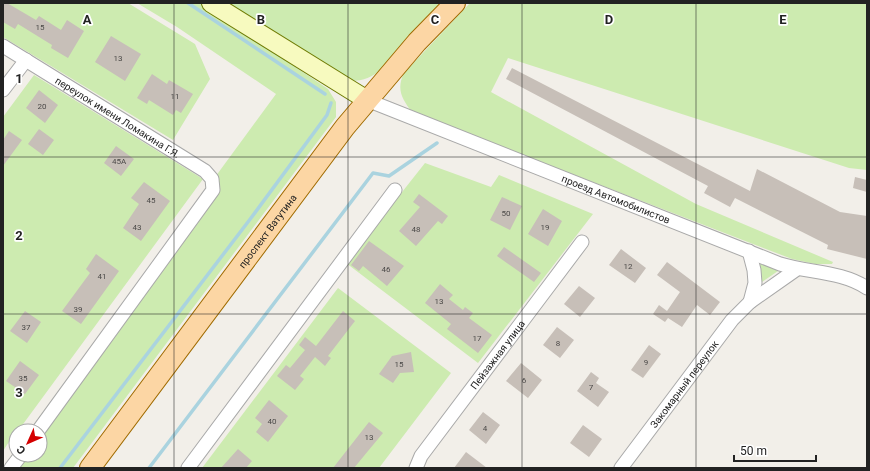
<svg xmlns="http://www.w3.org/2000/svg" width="870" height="471" viewBox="0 0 870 471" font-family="Roboto,sans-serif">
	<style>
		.grass { fill: #cdebb0 }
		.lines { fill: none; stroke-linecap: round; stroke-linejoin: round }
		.stream { stroke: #aad3df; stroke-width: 3.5 }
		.building { fill: #c7bfb8 }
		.street-casing { stroke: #a9a9a9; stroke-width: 15 }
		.secondary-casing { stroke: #707d05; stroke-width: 20 }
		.primary-casing { stroke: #a06b00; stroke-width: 22 }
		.street { stroke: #fff; stroke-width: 13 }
		.secondary { stroke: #f7fabf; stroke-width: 18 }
		.primary { stroke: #fcd6a4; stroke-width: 20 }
		.grid { fill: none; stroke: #222; stroke-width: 1; stroke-opacity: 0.55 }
		.labels { text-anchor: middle; stroke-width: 3.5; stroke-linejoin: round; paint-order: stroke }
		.number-label { font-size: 8px; fill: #4b4948 }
		.street-label { font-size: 10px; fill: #222; stroke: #fff }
		.grid-label { font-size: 13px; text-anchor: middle; font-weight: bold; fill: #222; stroke: #fff; stroke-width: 3.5; stroke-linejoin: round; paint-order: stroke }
	</style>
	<rect width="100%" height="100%" fill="#f2efe9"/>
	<path class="grass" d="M 3,3 L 128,3 L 195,44 L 210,79 L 173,140 L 3,37 Z
		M 137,3 L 201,3 L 328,89 L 336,102 L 336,117 L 73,468 L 3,468 L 16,449 L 16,455 L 40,455 L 40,431 L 29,431 L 276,94 L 177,27 Z
		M 223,3 L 441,3 L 382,69 C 372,77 364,81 351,81 Z
		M 470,3 L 867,3 L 867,170 L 849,168 L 508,58 L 491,92 L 696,204 L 833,262 L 832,264 L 815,264 L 792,259 L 412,112 C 402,99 396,89 404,73 Z
		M 34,75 L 203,179 L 18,431 L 16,431 L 3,451 L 3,117 Z
		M 425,163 L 491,187 L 499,175 L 593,214 L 478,363 L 346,263 Z
		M 758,262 L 778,271 L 762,282 Z
		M 338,288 L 451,373 L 379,468 L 202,468 Z"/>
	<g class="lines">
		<path class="stream" d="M 188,3 L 325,94
			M 60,468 L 251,218 L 327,115 L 331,103
			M 149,468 L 373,173 L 389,176 L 437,143"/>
	</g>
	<path class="building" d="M 3,3 L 7,3 L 36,20 L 39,16 L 61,30 L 67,20 L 84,31 L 68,58 L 51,48 L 52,45 L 18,24 L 15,29 L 3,22 Z
		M 111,36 L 141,54 L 125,81 L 95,62 Z
		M 512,68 L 750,191 L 757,169 L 840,212 L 867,216 L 867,259 L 827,249 L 828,245 L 735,198 L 730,207 L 704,193 L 708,186 L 506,79 Z
		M 152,74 L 167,84 L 169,80 L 193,94 L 181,113 L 176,110 L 173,115 L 149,100 L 147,104 L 137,98 Z
		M 39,90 L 58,105 L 45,123 L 26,108 Z
		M 39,129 L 54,140 L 43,155 L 28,144 Z
		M 9,131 L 22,140 L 3,166 L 3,140 Z
		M 116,146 L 134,159 L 121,176 L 104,163 Z
		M 855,177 L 867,180 L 867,192 L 853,188 Z
		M 144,182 L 170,201 L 141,241 L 123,228 L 139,204 L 131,198 Z
		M 419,194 L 448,216 L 442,224 L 438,221 L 416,246 L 399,231 L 420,207 L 413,202 Z
		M 502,197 L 522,206 L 510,230 L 490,220 Z
		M 543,209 L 562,221 L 548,246 L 528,234 Z
		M 369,241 L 404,266 L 387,286 L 363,266 L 359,271 L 351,265 Z
		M 504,247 L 541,273 L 534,282 L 497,256 Z
		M 621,249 L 646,268 L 635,283 L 609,265 Z
		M 96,254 L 119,271 L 81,324 L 62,311 L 90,273 L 86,269 Z
		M 667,262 L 720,302 L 710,315 L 697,305 L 682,327 L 668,318 L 665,322 L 653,314 L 659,305 L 667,311 L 680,292 L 657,275 Z
		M 440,284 L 453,295 L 449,299 L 463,310 L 465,307 L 473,313 L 469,318 L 492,335 L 478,353 L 447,329 L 451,324 L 425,303 Z
		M 579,286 L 595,298 L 580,317 L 564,304 Z
		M 25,311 L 41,322 L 27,343 L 10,331 Z
		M 343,311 L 355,321 L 328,356 L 331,358 L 325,366 L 315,357 L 300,376 L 304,379 L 295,390 L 277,376 L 286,365 L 290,368 L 305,350 L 299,345 L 305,337 L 316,346 Z
		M 557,327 L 574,340 L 560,358 L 543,345 Z
		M 649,345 L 661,354 L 643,378 L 631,370 Z
		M 411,352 L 414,372 L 400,373 L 393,383 L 379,374 L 392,356 Z
		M 20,361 L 39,375 L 25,394 L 6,381 Z
		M 521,363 L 542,380 L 528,398 L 506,381 Z
		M 591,372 L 599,378 L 596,383 L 609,392 L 598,407 L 577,391 Z
		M 269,400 L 288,416 L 268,442 L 256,432 L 262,424 L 255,418 Z
		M 483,412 L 500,425 L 486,444 L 469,430 Z
		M 369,422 L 383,433 L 368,451 L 354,468 L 333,468 Z
		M 583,425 L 602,439 L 589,457 L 570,443 Z
		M 238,449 L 252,461 L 246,468 L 221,468 Z
		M 466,452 L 487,468 L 454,468 Z"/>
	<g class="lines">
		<defs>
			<g id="street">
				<path id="s1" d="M 3,46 L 205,171 L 212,179 L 213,190 L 38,431"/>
				<path d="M 3,90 L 26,60"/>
				<path id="s2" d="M 367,100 L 780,264 C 809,273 841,271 867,288"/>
				<path d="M 749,251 L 754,270 L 755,283 L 750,302"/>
				<path d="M 11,468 L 21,455"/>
				<path d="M 188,468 L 395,190"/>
				<path id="s3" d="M 416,468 L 421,456 L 582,242"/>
				<path id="s4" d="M 621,468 L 732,320 L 750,302 L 797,269"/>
			</g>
			<path id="secondary" d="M 211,3 L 367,100"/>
			<g id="primary">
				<path id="s5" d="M 90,468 L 345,127 L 417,42 L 455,3"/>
			</g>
		</defs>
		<use href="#street" class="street-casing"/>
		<use href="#secondary" class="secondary-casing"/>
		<use href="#primary" class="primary-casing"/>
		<use href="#street" class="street"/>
		<use href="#secondary" class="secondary"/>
		<use href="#primary" class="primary"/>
	</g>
	<path class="grid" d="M 174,3 L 174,468M 348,3 L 348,468M 522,3 L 522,468M 696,3 L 696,468M 3,157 L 867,157M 3,314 L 867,314"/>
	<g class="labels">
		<g class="number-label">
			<text x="40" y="30">15</text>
			<text x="118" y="61">13</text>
			<text x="175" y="99">11</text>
			<text x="42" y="109">20</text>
			<text x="119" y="164">45А</text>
			<text x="151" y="203">45</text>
			<text x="506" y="216">50</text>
			<text x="137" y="230">43</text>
			<text x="545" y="230">19</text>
			<text x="416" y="232">48</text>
			<text x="628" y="269">12</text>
			<text x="386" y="272">46</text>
			<text x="102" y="279">41</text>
			<text x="439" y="304">13</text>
			<text x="78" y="312">39</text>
			<text x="26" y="330">37</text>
			<text x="477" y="341">17</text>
			<text x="558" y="346">8</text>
			<text x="646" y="365">9</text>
			<text x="399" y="367">15</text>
			<text x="23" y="381">35</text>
			<text x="524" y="383">6</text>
			<text x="591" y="390">7</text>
			<text x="272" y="424">40</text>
			<text x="485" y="431">4</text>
			<text x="369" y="440">13</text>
		</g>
		<g class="street-label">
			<text dy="4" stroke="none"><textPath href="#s1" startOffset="135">переулок имени Ломакина Г.Я.</textPath></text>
			<text dy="4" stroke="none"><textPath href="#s2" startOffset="268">проезд Автомобилистов</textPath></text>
			<text dy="4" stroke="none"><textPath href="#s5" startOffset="296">проспект Ватутина</textPath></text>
			<text dy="4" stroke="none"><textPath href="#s3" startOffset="140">Пейзажная улица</textPath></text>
			<text dy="4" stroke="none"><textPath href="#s4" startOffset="105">Закомарный переулок</textPath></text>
		</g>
	</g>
	<g class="grid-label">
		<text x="87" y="24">A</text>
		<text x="261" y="24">B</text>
		<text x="435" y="24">C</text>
		<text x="609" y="24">D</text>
		<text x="783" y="24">E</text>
		<text x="19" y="83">1</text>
		<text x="19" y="240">2</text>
		<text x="19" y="397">3</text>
	</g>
	<rect width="870" height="471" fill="none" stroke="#222222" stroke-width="8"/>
	<g transform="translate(28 443) rotate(225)"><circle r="19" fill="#ffffff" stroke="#a7a7a7"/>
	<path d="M0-3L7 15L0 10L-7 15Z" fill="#d40000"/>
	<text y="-6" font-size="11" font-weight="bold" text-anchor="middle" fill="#222222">С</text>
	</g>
	<path d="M734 455v6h82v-6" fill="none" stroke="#222222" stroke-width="2"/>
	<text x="740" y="455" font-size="12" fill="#222222" stroke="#ffffff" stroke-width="3" paint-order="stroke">50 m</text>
</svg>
